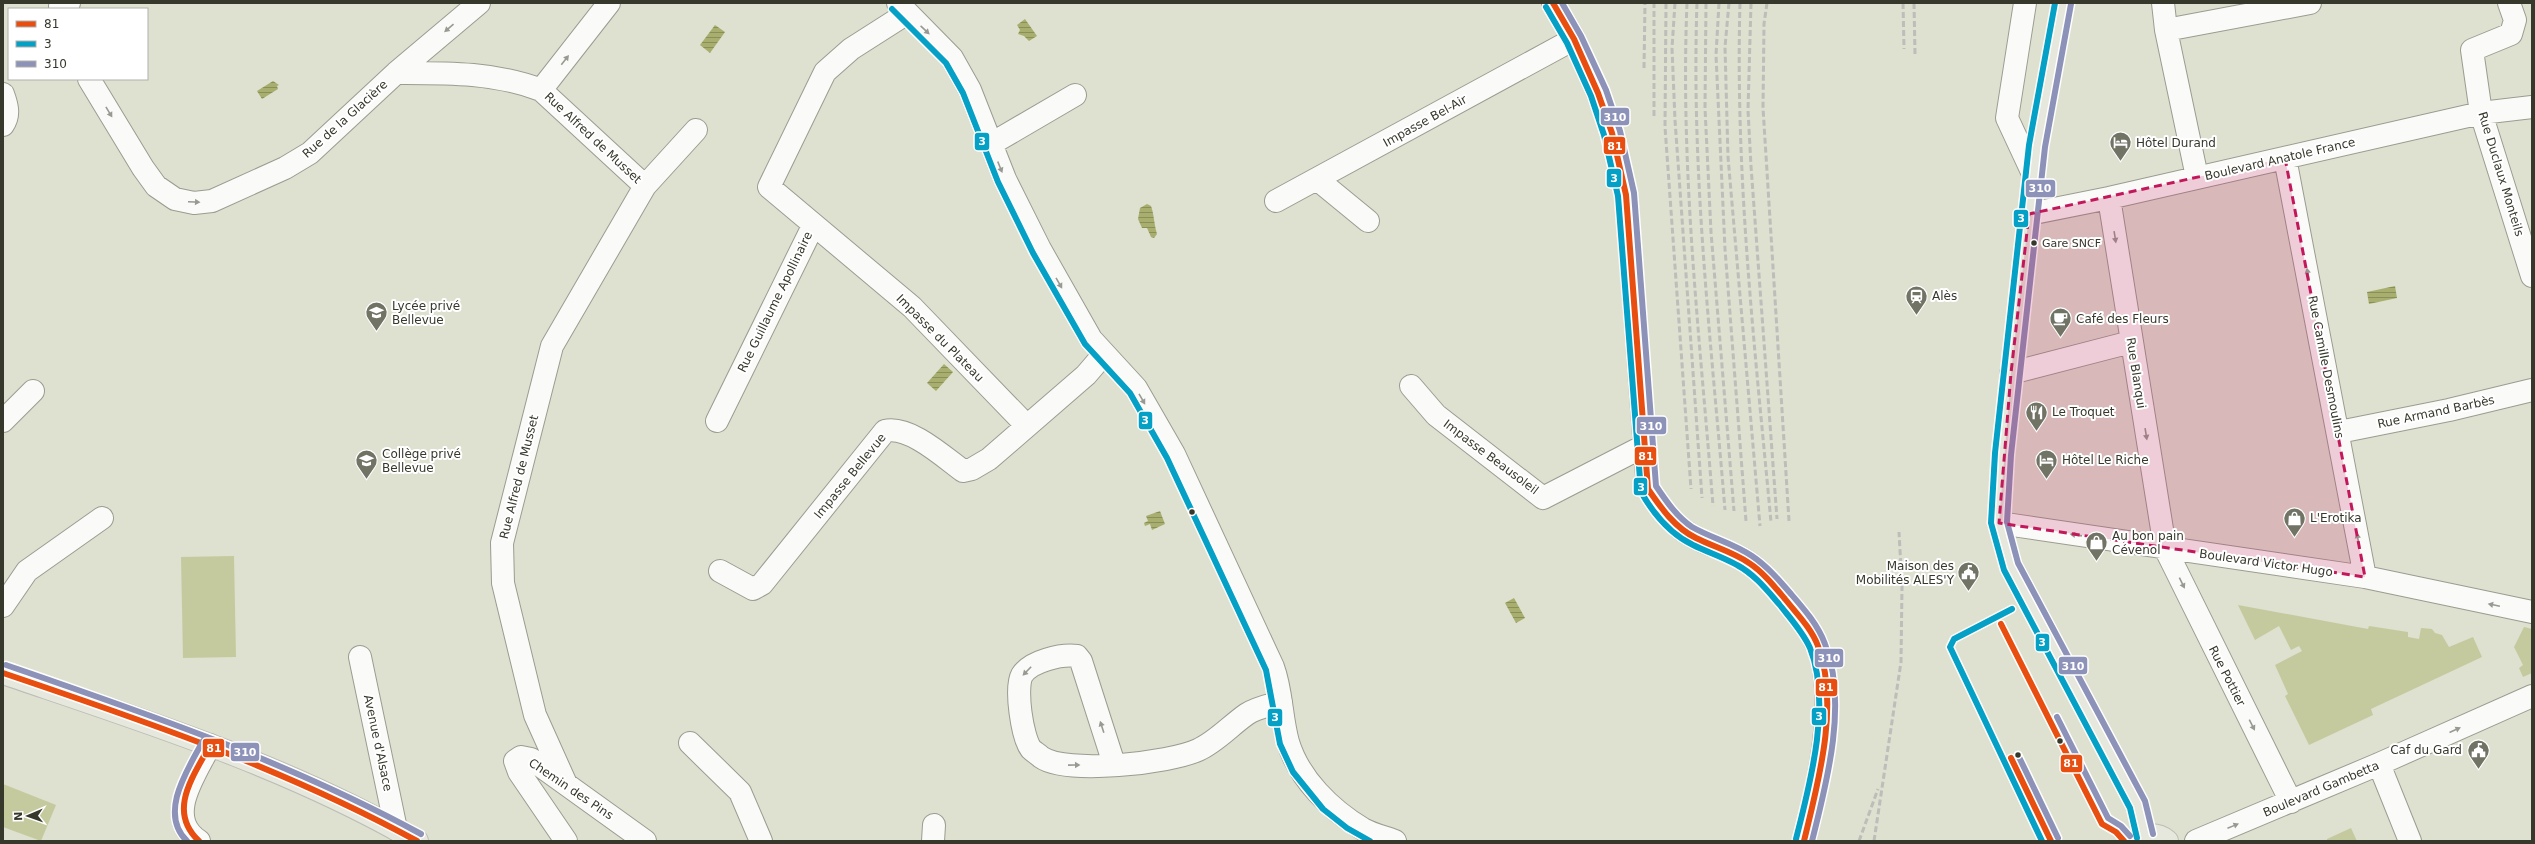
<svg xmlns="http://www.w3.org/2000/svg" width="2535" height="844" viewBox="0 0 2535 844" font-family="'DejaVu Sans',sans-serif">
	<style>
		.garden { fill: #c5ca9e }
		.water { fill: url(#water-rules) }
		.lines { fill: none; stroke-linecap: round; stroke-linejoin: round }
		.minor-casing { stroke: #9b9c90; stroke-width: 24 }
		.major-casing { stroke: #bcbdb5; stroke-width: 24 }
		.minor { stroke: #fafaf8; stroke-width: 22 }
		.major { stroke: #e6e8dd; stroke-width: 22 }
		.rail { stroke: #bdbdb9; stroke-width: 3; stroke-dasharray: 6 3; stroke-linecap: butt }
		.bus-1-casing { stroke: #fff; stroke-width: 9 }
		.bus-2-casing { stroke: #fff; stroke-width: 9 }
		.bus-3-casing { stroke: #fff; stroke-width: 9 }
		.bus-1 { stroke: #e84e0f; stroke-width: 6 }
		.bus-2 { stroke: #05a0c5; stroke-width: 6 }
		.bus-3 { stroke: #8d92b9; stroke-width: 6 }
		.oneway { fill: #989992 }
		.marked { fill: #c2185b; fill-opacity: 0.2; stroke: #c2185b; stroke-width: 3; stroke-dasharray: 8 5; stroke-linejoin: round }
		.bus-dot { fill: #36382c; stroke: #fff; stroke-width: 1.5 }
		.labels { text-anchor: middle; stroke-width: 4; stroke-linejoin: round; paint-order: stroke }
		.bus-label { font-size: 11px; fill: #36382c; stroke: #fff; text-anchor: start }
		.street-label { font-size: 12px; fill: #36382c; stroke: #fff }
		.poi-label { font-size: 12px; fill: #36382c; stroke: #fff; text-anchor: start }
		.line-badge { stroke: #fff; stroke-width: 1.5 }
		.badge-label { font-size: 11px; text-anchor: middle; font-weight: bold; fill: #fff }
	</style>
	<defs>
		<pattern id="water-rules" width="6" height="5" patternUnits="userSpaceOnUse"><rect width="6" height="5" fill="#a8ae6d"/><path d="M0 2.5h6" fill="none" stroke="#8a8f5a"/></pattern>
	</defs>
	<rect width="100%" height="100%" fill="#dee0d0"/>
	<path class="garden" d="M 234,556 L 236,657 L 183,658 L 181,557 Z
		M 2238,605 L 2368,629 L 2369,626 L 2408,632 L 2408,637 L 2419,639 L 2421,628 L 2432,629 L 2435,633 L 2442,635 L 2449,647 L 2473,637 L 2482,657 L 2371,709 L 2373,715 L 2309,745 L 2285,696 L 2288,694 L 2275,665 L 2302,651 L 2299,646 L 2291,650 L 2279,626 L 2255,640 Z
		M 2524,627 L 2532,629 L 2532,673 L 2523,677 L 2519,668 L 2523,665 L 2514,647 Z
		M 3,784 L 56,805 L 41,841 L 3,827 Z
		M 2351,828 L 2357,841 L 2327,841 L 2327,839 Z"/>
	<path class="water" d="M 1025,19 L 1037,36 L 1029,41 L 1024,36 L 1018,34 L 1020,30 L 1017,25 Z
		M 715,25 L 725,32 L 710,53 L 700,45 Z
		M 273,81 L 279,85 L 277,86 L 278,89 L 262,99 L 257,91 Z
		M 1147,204 L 1151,206 C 1154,214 1154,224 1157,234 L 1154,238 L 1151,237 L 1147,228 L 1142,228 L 1138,219 L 1140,208 Z
		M 2395,286 L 2397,298 L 2369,304 L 2367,292 Z
		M 944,364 L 953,372 L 936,391 L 927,383 Z
		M 1160,511 L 1165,524 L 1152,530 L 1150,524 L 1145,526 L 1144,523 L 1148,521 L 1146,516 Z
		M 1514,598 L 1525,618 L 1516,623 L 1505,603 Z"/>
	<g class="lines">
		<defs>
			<path id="minor" d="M 898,3 L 952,58 L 970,90 L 1005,179 L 1040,249 L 1091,339 L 1136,388 L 1174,454 L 1273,667 C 1282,691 1281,717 1288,742 C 1299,779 1331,810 1363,829 C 1372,834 1384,837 1395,841
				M 1553,3 L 1574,39 L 1598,93 L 1612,133 L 1626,195 L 1648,489 C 1657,503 1667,516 1679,527 C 1699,544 1728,548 1749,563 C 1762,572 1775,587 1785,599 C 1798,614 1810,628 1818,647 C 1838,700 1818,787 1804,841
				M 2025,3 L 2007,118 L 2034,176
				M 2163,3 L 2166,30 L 2197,177
				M 2509,3 L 2515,20 L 2511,34 L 2472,50 L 2481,113 L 2532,276
				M 60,6 L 69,3
				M 904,11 L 898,19 L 851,49 L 825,72 L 769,187 L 912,307 L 1026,425
				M 2166,30 L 2310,3
				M 396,73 C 445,73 494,72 541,90 L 645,186
				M 89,79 L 143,168 L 156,186 L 175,199 L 194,203 L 212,201 L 285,168 L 310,153 L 396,73 L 479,3
				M 541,90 L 609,3
				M 3,94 C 7,105 10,115 3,125
				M 991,144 L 1075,95
				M 2285,158 L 2365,577
				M 1318,180 L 1368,221
				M 2109,198 L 2165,548 L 2291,802
				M 1276,201 L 1574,39
				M 2029,214 L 2109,198 L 2481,113 L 2532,107
				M 2011,373 L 2131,342
				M 1411,386 L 1436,415 L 1543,498 L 1644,446
				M 3,421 L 33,391
				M 717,421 L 813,226
				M 2339,432 L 2449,410 L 2532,390
				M 1999,523 L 2365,577 L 2532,612
				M 720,571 L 753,589 L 762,584 L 885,431 C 909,425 944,457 963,471 L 972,469 L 989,459 L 1086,375 L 1104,354
				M 3,606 L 27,571 L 102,518
				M 360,657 L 396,829
				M 690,743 L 740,792 L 761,841
				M 1114,764 L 1081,661 L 1077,656 C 1061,654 1031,661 1022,675 C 1015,688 1022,737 1031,749 C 1034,752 1038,754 1041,757 C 1066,775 1170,763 1198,750 C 1216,742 1231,725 1247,714 C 1256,708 1270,705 1281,702
				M 2379,764 L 2410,841
				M 566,784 L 535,715 L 503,583 L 502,543 L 552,346 L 645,186 L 696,130
				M 199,841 C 163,817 196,774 210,745
				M 566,841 L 519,772 L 515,761 L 521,757 L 531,759 L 645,841
				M 933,841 L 934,825
				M 2196,841 L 2379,764 L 2532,696"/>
			<path id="major" d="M 2063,3 L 2037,146 L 2003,454 L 1999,523 L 2011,566 L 2138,805 L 2145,836
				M 3,673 C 144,721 288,766 417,841
				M 2135,841 C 2145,834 2157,833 2167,841"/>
		</defs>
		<use href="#minor" class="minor-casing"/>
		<use href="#major" class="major-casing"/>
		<use href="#minor" class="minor"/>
		<use href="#major" class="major"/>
		<path class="rail" d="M 1666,3 L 1665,127 L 1691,489
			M 1675,3 L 1672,48 L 1675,120 L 1702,498
			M 1687,3 C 1680,171 1700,339 1713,506
			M 1697,3 C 1691,172 1711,341 1725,510
			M 1706,3 L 1705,108 L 1711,232 L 1734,511
			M 1719,3 L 1716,55 L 1725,249 L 1746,521
			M 1729,3 L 1725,47 L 1728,157 L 1760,526
			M 1740,3 C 1735,177 1755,350 1771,522
			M 1751,3 L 1748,110 L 1751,166 L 1777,519
			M 1767,3 L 1764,24 L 1763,108 L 1789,521
			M 1903,3 L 1904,49
			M 1914,3 L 1915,54
			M 1644,68 L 1645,3
			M 1654,116 L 1654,3
			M 1859,841 L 1878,789
			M 1874,841 L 1901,662 L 1902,586 L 1899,532"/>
		<defs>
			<path id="bus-1" d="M 1553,3 L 1574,39 L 1598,93 L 1612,133 L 1626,195 L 1648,489 C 1661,508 1675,528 1696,538 C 1714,547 1733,552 1749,563 C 1763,572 1774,586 1785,599 C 1797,614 1811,628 1818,646 C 1840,704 1818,783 1804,841
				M 2001,624 L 2102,824 L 2116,832 L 2124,841
				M 3,673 C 145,721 285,769 417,841
				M 2011,758 L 2051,841
				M 199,841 C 167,811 193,777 210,745"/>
			<path id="bus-2" d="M 2055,3 L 2029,145 L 1995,453 L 1991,523 L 2004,570 L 2130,808 L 2137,838
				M 1546,7 L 1567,43 L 1591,96 L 1604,135 L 1618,196 L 1641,492 C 1653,513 1670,534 1693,545 C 1707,552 1723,557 1737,565 C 1754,574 1766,589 1779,604 C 1790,618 1803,632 1810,648 C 1832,703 1810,784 1796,839
				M 892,9 L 946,63 L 963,93 L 998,182 L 1033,253 L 1085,344 L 1130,393 L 1167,458 L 1266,670 L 1280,744 L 1293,772 L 1323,809 L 1347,828 L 1370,841
				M 2012,609 L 1954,639 L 1950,647 L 2042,841"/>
			<path id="bus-3" d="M 1562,3 L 1581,36 L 1606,90 L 1620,131 L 1634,193 L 1656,486 C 1666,501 1677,517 1692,527 C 1711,538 1733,543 1752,556 C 1767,566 1779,580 1791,594 C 1804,609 1818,625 1825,644 C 1848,702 1827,782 1812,841
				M 2071,4 L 2045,147 L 2011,455 L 2007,522 L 2018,563 L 2145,801 L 2153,834
				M 6,665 C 148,714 289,762 421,834
				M 2057,717 L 2108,818 L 2121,826 L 2130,836
				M 2018,755 L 2058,838
				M 187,841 C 158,813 188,769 203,741"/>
		</defs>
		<use href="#bus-1" class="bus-1-casing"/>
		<use href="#bus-2" class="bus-2-casing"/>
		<use href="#bus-3" class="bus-3-casing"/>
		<use href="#bus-1" class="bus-1"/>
		<use href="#bus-2" class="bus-2"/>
		<use href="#bus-3" class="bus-3"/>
	</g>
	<defs><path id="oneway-solid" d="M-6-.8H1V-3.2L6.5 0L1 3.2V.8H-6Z"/></defs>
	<g class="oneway">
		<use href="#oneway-solid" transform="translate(449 28) rotate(139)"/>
		<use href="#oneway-solid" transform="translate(925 30) rotate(43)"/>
		<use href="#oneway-solid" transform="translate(565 60) rotate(-52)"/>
		<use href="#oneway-solid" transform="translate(109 112) rotate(59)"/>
		<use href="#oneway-solid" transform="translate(1000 167) rotate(68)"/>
		<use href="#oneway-solid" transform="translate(194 202) rotate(3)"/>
		<use href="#oneway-solid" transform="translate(2115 237) rotate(81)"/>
		<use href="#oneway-solid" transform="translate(2308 274) rotate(-101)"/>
		<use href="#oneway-solid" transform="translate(1059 283) rotate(60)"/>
		<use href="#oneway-solid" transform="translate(1142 399) rotate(60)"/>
		<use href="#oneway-solid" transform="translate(2146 434) rotate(81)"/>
		<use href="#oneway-solid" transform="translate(2076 535) rotate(-172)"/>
		<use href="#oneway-solid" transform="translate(2358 539) rotate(-100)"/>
		<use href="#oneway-solid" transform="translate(2182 583) rotate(64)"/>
		<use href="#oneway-solid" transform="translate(2494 605) rotate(-168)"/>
		<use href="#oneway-solid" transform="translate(1027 671) rotate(134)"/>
		<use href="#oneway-solid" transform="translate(2252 725) rotate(63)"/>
		<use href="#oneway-solid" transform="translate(1102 727) rotate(-108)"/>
		<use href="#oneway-solid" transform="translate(2455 730) rotate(-24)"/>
		<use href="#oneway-solid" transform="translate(1074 765) rotate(-1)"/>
		<use href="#oneway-solid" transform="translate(2233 826) rotate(-22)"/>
	</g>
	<path class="marked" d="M 2285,158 L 2365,577 L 1999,523 L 2011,373 L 2029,214 Z"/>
	<defs>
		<symbol id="hotel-pin" viewBox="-11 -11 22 30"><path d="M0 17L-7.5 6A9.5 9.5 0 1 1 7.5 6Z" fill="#717365" stroke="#fff"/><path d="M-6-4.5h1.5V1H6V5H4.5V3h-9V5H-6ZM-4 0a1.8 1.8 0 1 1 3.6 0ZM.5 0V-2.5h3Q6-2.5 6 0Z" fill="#fff"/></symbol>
		<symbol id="station-pin" viewBox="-11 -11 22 30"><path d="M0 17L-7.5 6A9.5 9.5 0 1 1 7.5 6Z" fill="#717365" stroke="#fff"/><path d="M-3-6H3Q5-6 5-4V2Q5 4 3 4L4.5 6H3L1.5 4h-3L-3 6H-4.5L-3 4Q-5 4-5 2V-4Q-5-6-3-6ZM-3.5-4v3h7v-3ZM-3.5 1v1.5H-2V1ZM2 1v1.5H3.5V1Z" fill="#fff"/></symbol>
		<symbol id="school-pin" viewBox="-11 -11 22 30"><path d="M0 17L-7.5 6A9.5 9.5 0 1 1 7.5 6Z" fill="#717365" stroke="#fff"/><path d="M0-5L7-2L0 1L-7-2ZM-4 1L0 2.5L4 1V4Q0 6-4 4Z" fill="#fff"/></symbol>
		<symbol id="cafe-pin" viewBox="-11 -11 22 30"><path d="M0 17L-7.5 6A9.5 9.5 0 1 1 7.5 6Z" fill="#717365" stroke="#fff"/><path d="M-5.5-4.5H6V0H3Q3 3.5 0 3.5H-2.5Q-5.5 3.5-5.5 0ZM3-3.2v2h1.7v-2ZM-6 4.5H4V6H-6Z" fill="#fff"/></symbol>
		<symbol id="restaurant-pin" viewBox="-11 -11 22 30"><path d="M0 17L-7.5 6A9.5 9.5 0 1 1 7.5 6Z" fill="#717365" stroke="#fff"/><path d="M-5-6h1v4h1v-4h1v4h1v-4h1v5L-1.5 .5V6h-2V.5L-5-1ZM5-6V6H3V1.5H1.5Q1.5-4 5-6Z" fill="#fff"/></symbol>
		<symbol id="shop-pin" viewBox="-11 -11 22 30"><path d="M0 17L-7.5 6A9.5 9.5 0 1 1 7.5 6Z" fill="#717365" stroke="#fff"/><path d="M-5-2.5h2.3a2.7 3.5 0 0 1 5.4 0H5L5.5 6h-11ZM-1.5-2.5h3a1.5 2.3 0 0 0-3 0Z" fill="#fff"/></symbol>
		<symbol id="civic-pin" viewBox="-11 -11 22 30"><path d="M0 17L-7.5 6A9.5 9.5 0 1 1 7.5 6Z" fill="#717365" stroke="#fff"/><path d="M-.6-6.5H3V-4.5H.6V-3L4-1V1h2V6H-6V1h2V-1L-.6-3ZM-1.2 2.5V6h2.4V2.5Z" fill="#fff"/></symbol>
	</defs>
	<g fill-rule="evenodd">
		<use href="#hotel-pin" x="2108" y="130" width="25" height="34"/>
		<use href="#station-pin" x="1904" y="284" width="25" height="34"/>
		<use href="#school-pin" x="364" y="300" width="25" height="34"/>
		<use href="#cafe-pin" x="2048" y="306" width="25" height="34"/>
		<use href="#restaurant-pin" x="2024" y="400" width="25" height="34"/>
		<use href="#hotel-pin" x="2034" y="448" width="25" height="34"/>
		<use href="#school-pin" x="354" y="448" width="25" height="34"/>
		<use href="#shop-pin" x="2282" y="506" width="25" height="34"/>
		<use href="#shop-pin" x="2084" y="530" width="25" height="34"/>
		<use href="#civic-pin" x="1956" y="560" width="25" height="34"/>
		<use href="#civic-pin" x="2466" y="738" width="25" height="34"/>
	</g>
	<g class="bus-dot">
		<circle cx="2034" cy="243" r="3.5"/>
		<circle cx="1192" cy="512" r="3.5"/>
		<circle cx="2060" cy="741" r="3.5"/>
		<circle cx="2018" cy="755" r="3.5"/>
	</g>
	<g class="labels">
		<g class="bus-label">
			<text x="2042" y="247">Gare SNCF</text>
		</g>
		<g class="street-label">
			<text transform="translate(345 119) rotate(-42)" y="4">Rue de la Glacière</text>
			<text transform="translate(1425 121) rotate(-29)" y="4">Impasse Bel-Air</text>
			<text transform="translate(593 138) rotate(43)" y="4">Rue Alfred de Musset</text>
			<text transform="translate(2280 159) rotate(-13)" y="4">Boulevard Anatole France</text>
			<text transform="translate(2501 174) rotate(73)" y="4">Rue Duclaux Monteils</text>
			<text transform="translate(775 302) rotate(-64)" y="4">Rue Guillaume Apollinaire</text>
			<text transform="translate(940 338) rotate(45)" y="4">Impasse du Plateau</text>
			<text transform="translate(2326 367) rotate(79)" y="4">Rue Camille Desmoulins</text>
			<text transform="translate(2136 373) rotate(81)" y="4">Rue Blanqui</text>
			<text transform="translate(2436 412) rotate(-12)" y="4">Rue Armand Barbès</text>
			<text transform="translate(1491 457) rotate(37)" y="4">Impasse Beausoleil</text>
			<text transform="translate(850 476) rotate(-51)" y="4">Impasse Bellevue</text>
			<text transform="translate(519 477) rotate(-76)" y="4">Rue Alfred de Musset</text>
			<text transform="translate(2266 563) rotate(8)" y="4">Boulevard Victor Hugo</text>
			<text transform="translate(2227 676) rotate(63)" y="4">Rue Pottier</text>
			<text transform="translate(378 743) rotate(78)" y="4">Avenue d'Alsace</text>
			<text transform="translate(571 789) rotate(34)" y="4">Chemin des Pins</text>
			<text transform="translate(2321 789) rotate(-23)" y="4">Boulevard Gambetta</text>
		</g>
		<g class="poi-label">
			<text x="2136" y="147">Hôtel Durand</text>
			<text x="1932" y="300">Alès</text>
			<text x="392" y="310">Lycée privé<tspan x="392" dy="14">Bellevue</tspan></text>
			<text x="2076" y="323">Café des Fleurs</text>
			<text x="2052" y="416">Le Troquet</text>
			<text x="382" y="458">Collège privé<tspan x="382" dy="14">Bellevue</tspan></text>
			<text x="2062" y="464">Hôtel Le Riche</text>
			<text x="2310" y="522">L'Erotika</text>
			<text x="2112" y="540">Au bon pain<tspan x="2112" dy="14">Cévenol</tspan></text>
			<text x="1954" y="570" text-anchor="end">Maison des<tspan x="1954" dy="14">Mobilités ALES'Y</tspan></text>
			<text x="2462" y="754" text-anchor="end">Caf du Gard</text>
		</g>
	</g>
	<g class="line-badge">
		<rect x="1600" y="107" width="30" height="19" rx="4" fill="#8d92b9"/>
		<rect x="974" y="132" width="16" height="19" rx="4" fill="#05a0c5"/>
		<rect x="1603" y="136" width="23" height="19" rx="4" fill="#e84e0f"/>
		<rect x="1606" y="168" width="16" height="20" rx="4" fill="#05a0c5"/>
		<rect x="2025" y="179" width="31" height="19" rx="4" fill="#8d92b9"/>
		<rect x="2013" y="209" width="16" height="19" rx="4" fill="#05a0c5"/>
		<rect x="1138" y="411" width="15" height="19" rx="4" fill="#05a0c5"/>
		<rect x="1636" y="416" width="31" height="19" rx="4" fill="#8d92b9"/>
		<rect x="1634" y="446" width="23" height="20" rx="4" fill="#e84e0f"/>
		<rect x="1633" y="477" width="15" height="19" rx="4" fill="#05a0c5"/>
		<rect x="2035" y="633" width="15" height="19" rx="4" fill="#05a0c5"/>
		<rect x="1814" y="648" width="30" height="20" rx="4" fill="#8d92b9"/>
		<rect x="2058" y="656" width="30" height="19" rx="4" fill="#8d92b9"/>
		<rect x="1815" y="678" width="23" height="19" rx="4" fill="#e84e0f"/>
		<rect x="1811" y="707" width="16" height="19" rx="4" fill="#05a0c5"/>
		<rect x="1267" y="708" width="16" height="19" rx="4" fill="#05a0c5"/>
		<rect x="202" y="738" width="23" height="20" rx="4" fill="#e84e0f"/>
		<rect x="230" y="742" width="30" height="20" rx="4" fill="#8d92b9"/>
		<rect x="2060" y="754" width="23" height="19" rx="4" fill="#e84e0f"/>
	</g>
	<g class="badge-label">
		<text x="1615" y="121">310</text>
		<text x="982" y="145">3</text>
		<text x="1615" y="150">81</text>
		<text x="1614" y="182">3</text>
		<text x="2040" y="192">310</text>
		<text x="2021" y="222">3</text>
		<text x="1145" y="424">3</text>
		<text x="1651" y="430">310</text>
		<text x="1646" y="460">81</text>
		<text x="1641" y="491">3</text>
		<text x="2042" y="646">3</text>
		<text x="1829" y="662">310</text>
		<text x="2073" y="670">310</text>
		<text x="1826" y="691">81</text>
		<text x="1819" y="720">3</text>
		<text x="1275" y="721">3</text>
		<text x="214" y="752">81</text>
		<text x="245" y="756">310</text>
		<text x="2071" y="767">81</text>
	</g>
	<rect width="2535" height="844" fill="none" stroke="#36382c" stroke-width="8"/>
	<rect x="8" y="8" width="140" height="72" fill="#ffffff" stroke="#afafab"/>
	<rect x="16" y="21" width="20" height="6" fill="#e84e0f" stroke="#afafab"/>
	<text x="44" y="28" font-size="12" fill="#36382c">81</text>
	<rect x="16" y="41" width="20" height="6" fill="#05a0c5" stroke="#afafab"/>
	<text x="44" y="48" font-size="12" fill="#36382c">3</text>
	<rect x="16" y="61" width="20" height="6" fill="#8d92b9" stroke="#afafab"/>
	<text x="44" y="68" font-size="12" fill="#36382c">310</text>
	<g transform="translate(28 816) rotate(268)" stroke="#ffffff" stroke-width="3" paint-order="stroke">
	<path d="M0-3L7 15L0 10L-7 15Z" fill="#36382c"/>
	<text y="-6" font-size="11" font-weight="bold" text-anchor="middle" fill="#36382c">N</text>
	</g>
</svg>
